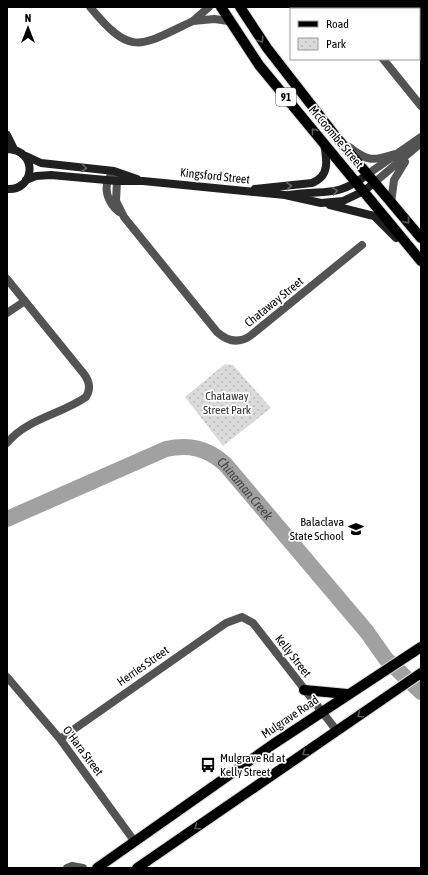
<svg xmlns="http://www.w3.org/2000/svg" width="428" height="875" viewBox="0 0 428 875" font-family="'Asap Condensed',sans-serif">
	<style>
		.park { fill: url(#park-dots) }
		.lines { fill: none; stroke-linecap: round; stroke-linejoin: round }
		.river { stroke: #a1a1a1; stroke-width: 16 }
		.primary-casing { stroke: #dbdbdb; stroke-width: 12 }
		.street { stroke: #535353; stroke-width: 8 }
		.secondary { stroke: #202020; stroke-width: 8 }
		.primary { stroke: #000; stroke-width: 10 }
		.oneway { stroke: #595959 }
		.oneway2 { stroke: #636363 }
		.labels { text-anchor: middle; stroke-width: 3.5; stroke-linejoin: round; paint-order: stroke }
		.shield { fill: #fff; stroke: #4c4c4c; stroke-width: 1 }
		.shield-label { font-size: 11px; font-weight: bold; fill: #000 }
		.street-label { font-size: 12px; fill: #000; stroke: #fff }
		.park-label { font-size: 12px; fill: #313131; stroke: #fff }
		.poi-label { font-size: 12px; fill: #000; stroke: #fff; text-anchor: end }
		.water-label { font-size: 13px; font-style: italic; fill: #424242; stroke: #fff }
	</style>
	<defs>
		<pattern id="park-dots" width="8" height="8" patternUnits="userSpaceOnUse"><rect width="8" height="8" fill="#dadada"/><path d="M2 2h.1M6 6h.1" fill="none" stroke="#b9b9b9" stroke-width="1.8" stroke-linecap="round"/></pattern>
	</defs>
	<rect width="100%" height="100%" fill="#fff"/>
	<path class="park" d="M 225,364 L 233,365 L 271,408 L 223,446 L 185,397 Z"/>
	<g class="lines">
		<path class="river" id="s1" d="M 7,519 L 166,449 C 189,444 207,448 225,464 L 367,632 L 386,659 L 421,692"/>
		<defs>
			<path id="primary" d="M 221,7 L 259,65 L 421,261
				M 240,7 L 267,48 L 337,138 L 421,238
				M 304,690 L 347,694
				M 97,868 L 272,745 L 421,647
				M 137,868 L 421,673"/>
		</defs>
		<use href="#primary" class="primary-casing"/>
		<path class="street" d="M 90,7 C 132,58 140,46 193,21
			M 209,7 L 193,21 L 214,19 L 229,21
			M 340,7 L 342,9
			M 383,59 L 421,106
			M 349,147 C 368,162 373,161 395,154
			M 368,174 L 421,137
			M 111,175 C 102,188 108,203 119,212
			M 116,176 L 117,181 L 116,201 L 124,217 L 217,332 C 227,341 238,344 250,336 L 362,245
			M 375,182 L 421,143
			M 391,203 L 394,180 L 405,162
			M 7,279 L 84,374 C 90,382 91,389 86,397 C 60,415 28,418 7,443
			M 7,313 L 25,301
			M 7,677 L 60,739 L 135,842
			M 60,739 L 226,623 L 242,617 L 253,623 L 337,731
			M 67,868 L 72,866 L 83,868"/>
		<path class="secondary" d="M 7,135 L 14,149
			M 7,149 C 39,150 35,191 7,189
			M 26,156 L 41,163 L 114,171 L 137,179
			M 26,180 L 36,176 L 51,175 L 117,181 L 143,181 L 285,195 L 321,203 L 343,201 L 364,191 L 375,182
			M 255,189 L 312,183 C 330,176 327,160 324,144
			M 289,195 C 326,189 335,199 368,174
			M 330,205 L 374,216 L 396,238"/>
		<use href="#primary" class="primary"/>
	</g>
	<defs><path id="oneway-chevron" d="M-2-3.5L2.5 0L-2 3.5" fill="none" stroke-width="1.6" stroke-linecap="round" stroke-linejoin="round"/></defs>
	<g class="oneway">
		<use href="#oneway-chevron" transform="translate(261 40) rotate(54)"/>
		<use href="#oneway-chevron" transform="translate(314 131) rotate(-129)"/>
		<use href="#oneway-chevron" transform="translate(407 221) rotate(49)"/>
		<use href="#oneway-chevron" transform="translate(360 715) rotate(145)"/>
		<use href="#oneway-chevron" transform="translate(305 753) rotate(145)"/>
		<use href="#oneway-chevron" transform="translate(197 827) rotate(146)"/>
	</g>
	<g class="oneway2">
		<use href="#oneway-chevron" transform="translate(84 168) rotate(6)"/>
		<use href="#oneway-chevron" transform="translate(289 186) rotate(-5)"/>
		<use href="#oneway-chevron" transform="translate(335 191) rotate(-10)"/>
	</g>
	<defs>
		<symbol id="school-bare" viewBox="-9 -9 18 18"><path d="M0-5L7-2L0 1L-7-2ZM-4 1L0 2.5L4 1V4Q0 6-4 4Z" fill="#000" stroke="#fff" stroke-width="2.5" paint-order="stroke"/></symbol>
		<symbol id="bus-bare" viewBox="-9 -9 18 18"><path d="M-5-6H5V4H4V6H2V4H-2V6H-4V4H-5ZM-3.5-4V0h7V-4ZM-3.5 1.2v1.5H-2V1.2ZM2 1.2v1.5H3.5V1.2Z" fill="#000" stroke="#fff" stroke-width="2.5" paint-order="stroke"/></symbol>
	</defs>
	<g fill-rule="evenodd">
		<use href="#school-bare" x="345" y="518" width="22" height="22"/>
		<use href="#bus-bare" x="197" y="754" width="22" height="22"/>
	</g>
	<g class="labels">
		<rect class="shield" x="276" y="88" width="20" height="18" rx="3"/>
		<g class="shield-label">
			<text x="286" y="101">91</text>
		</g>
		<g class="street-label">
			<text transform="translate(336 137) rotate(50)" y="4">McCoombe Street</text>
			<text transform="translate(215 176) rotate(6)" y="4">Kingsford Street</text>
			<text transform="translate(274 302) rotate(-39)" y="4">Chataway Street</text>
			<text transform="translate(293 656) rotate(52)" y="4">Kelly Street</text>
			<text transform="translate(143 666) rotate(-35)" y="4">Herries Street</text>
			<text transform="translate(290 717) rotate(-34)" y="4">Mulgrave Road</text>
			<text transform="translate(83 751) rotate(53)" y="4">O'Hara Street</text>
		</g>
		<g class="park-label">
			<text x="227" y="400">Chataway<tspan x="227" dy="14">Street Park</tspan></text>
		</g>
		<g class="poi-label">
			<text x="344" y="526">Balaclava<tspan x="344" dy="14">State School</tspan></text>
			<text x="220" y="762" text-anchor="start">Mulgrave Rd at<tspan x="220" dy="14">Kelly Street</tspan></text>
		</g>
		<g class="water-label">
			<text dy="5" stroke="none"><textPath href="#s1" startOffset="269">Chinaman Creek</textPath></text>
		</g>
	</g>
	<rect width="428" height="875" fill="none" stroke="#000000" stroke-width="16"/>
	<rect x="290" y="8" width="130" height="52" fill="#ffffff" stroke="#999999"/>
	<rect x="298" y="21" width="20" height="6" fill="#000000" stroke="#999999"/>
	<text x="326" y="28" font-size="12" fill="#000000">Road</text>
	<rect x="298" y="38" width="20" height="12" fill="url(#park-dots)" stroke="#999999"/>
	<text x="326" y="48" font-size="12" fill="#000000">Park</text>
	<g transform="translate(28 28)" stroke="#ffffff" stroke-width="3" paint-order="stroke">
	<path d="M0-3L7 15L0 10L-7 15Z" fill="#000000"/>
	<text y="-6" font-size="11" font-weight="bold" text-anchor="middle" fill="#000000">N</text>
	</g>
</svg>
